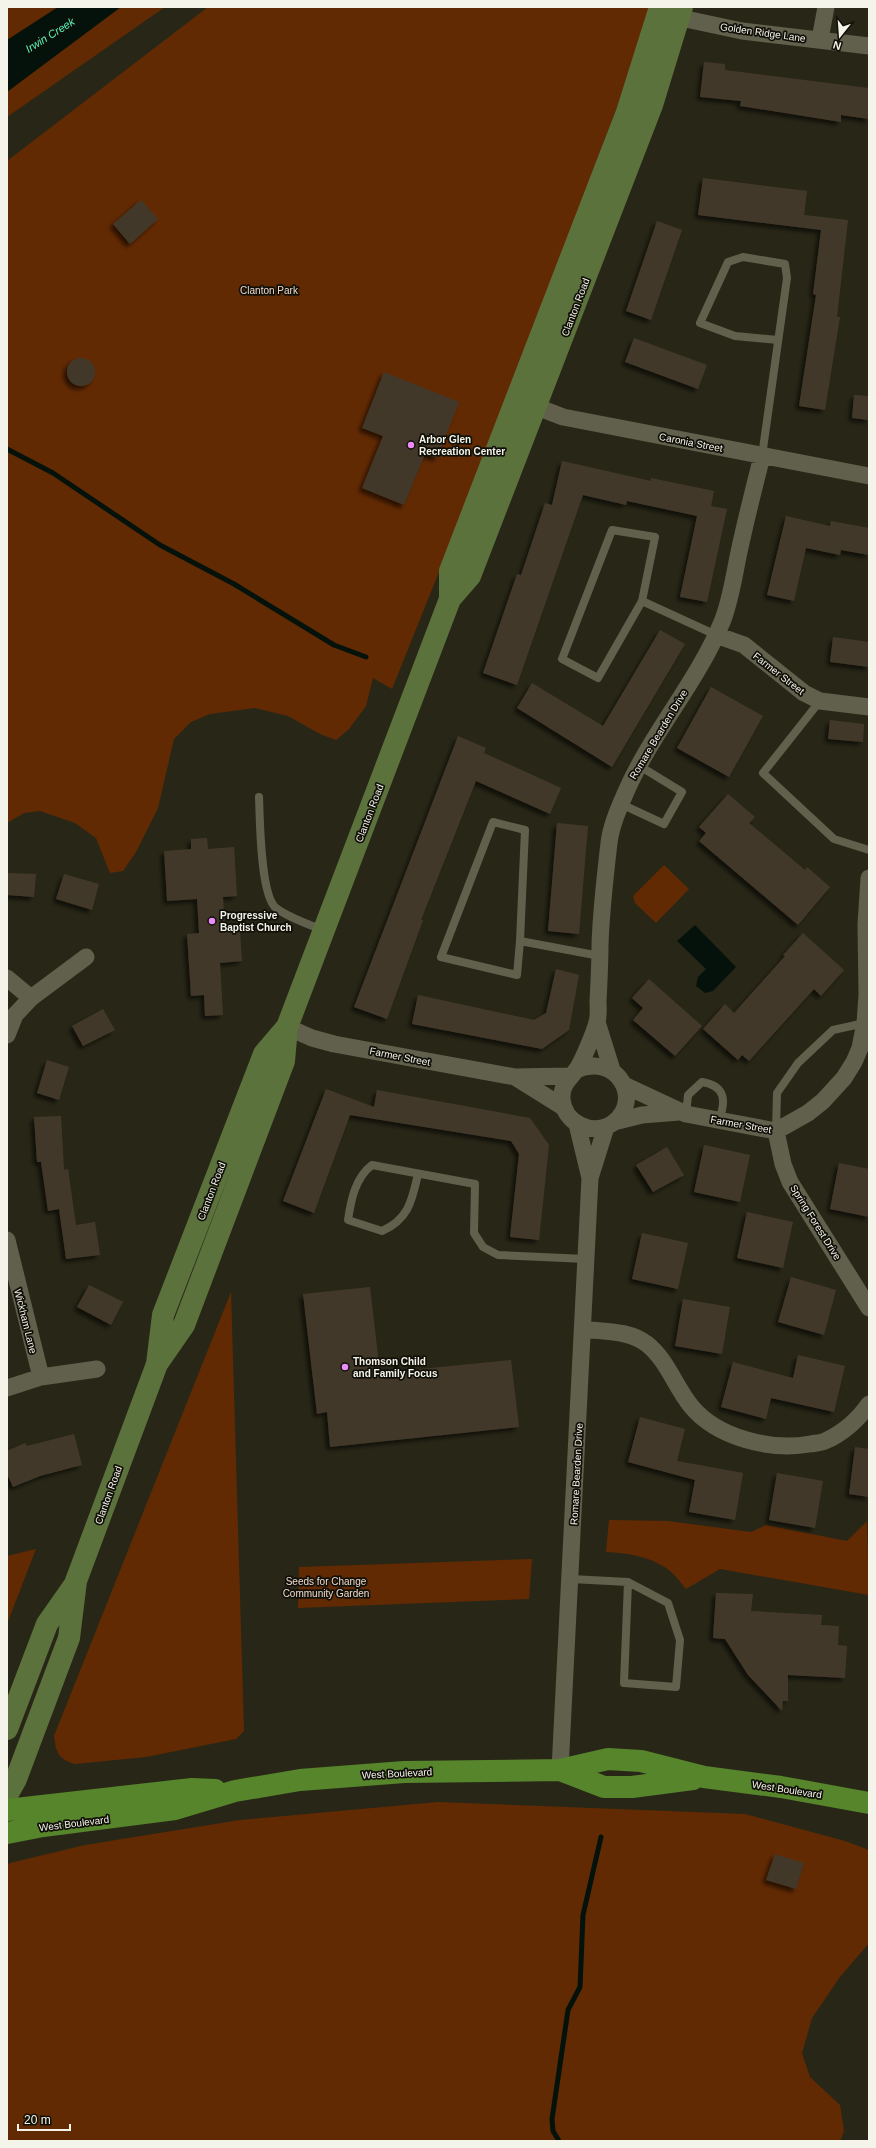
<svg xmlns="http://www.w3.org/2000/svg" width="876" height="2148" viewBox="0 0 876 2148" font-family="Arial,sans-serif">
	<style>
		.green { fill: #622a03 }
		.water { fill: #04120b }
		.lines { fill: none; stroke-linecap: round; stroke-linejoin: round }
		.stream { stroke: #04120b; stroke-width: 5 }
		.building { fill: #43392a; filter: url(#shadow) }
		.service { stroke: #60604d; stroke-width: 8 }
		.minor { stroke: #60604d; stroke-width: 17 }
		.secondary { stroke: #5c723c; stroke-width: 22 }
		.primary { stroke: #57852c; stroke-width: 22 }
		.poi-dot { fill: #ec8cfa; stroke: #101009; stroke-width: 1.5 }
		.labels { text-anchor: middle; stroke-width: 3.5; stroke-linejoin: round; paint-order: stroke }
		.street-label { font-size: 10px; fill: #f4f4ea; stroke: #101009 }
		.park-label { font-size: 10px; fill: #f0d8cc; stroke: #101009 }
		.poi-label { font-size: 10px; font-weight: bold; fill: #f4f4ea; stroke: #101009; text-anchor: start }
		.water-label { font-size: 11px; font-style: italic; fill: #56f6bb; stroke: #101009 }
	</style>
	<defs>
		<filter id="shadow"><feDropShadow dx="-3.5" dy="3.5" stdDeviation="2" flood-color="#0009"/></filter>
	</defs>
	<rect width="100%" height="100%" fill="#282717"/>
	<path class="green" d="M 7,7 L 165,7 L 7,117 Z
		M 208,7 L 649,7 L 621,96 L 488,450 L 392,689 L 373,678 L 366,706 L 349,729 L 336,740 L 320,734 L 288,716 L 255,708 L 210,714 L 191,722 L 174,739 L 158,808 L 136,852 L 123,871 L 110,873 L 96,838 L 75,823 L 40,811 L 24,813 L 7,823 L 7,161 Z
		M 664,865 L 689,889 L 656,923 L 635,903 L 633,896 Z
		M 231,1292 L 244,1731 L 236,1739 L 146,1757 L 75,1764 C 58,1759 56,1752 54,1736 Z
		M 609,1520 L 668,1521 L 751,1532 L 766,1525 L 847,1541 L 867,1521 L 869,1595 L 720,1569 L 686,1589 C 680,1582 674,1573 666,1568 C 648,1556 627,1553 606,1552 Z
		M 36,1549 L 7,1624 L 7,1556 Z
		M 532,1559 L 529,1599 L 298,1608 L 299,1567 Z
		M 438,1802 L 745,1814 L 845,1841 L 869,1850 L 869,1943 L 840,1977 L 812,2018 L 802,2053 L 810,2077 L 840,2105 L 844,2131 L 840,2141 L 7,2141 L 7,1865 L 10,1863 L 85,1845 L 240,1820 Z"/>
	<path class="water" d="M 58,7 L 121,7 L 7,92 L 7,40 Z
		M 695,925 L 736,967 L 713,991 L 705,993 L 696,986 L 698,977 L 706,969 L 677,941 Z"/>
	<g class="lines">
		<path class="stream" d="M 7,449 L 53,473 L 160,545 L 234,584 L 334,645 L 366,657
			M 559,2141 L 553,2131 L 552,2119 L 568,2010 L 580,1987 L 583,1915 L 601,1837"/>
	</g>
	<path class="building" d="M 704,62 L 725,64 L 725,70 L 869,88 L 869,119 L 841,115 L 841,122 L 740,106 L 741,101 L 700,97 Z
		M 703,178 L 807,191 L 804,215 L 848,220 L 837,317 L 840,317 L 825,410 L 799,406 L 816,295 L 813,294 L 821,230 L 698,215 Z
		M 141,200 L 158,219 L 130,244 L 113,224 Z
		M 657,221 L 682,230 L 651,320 L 626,311 Z
		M 634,338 L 707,365 L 698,389 L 625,362 Z
		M67 372a14 14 0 1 1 28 0a14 14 0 1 1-28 0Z
		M 384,372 L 459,402 L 437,458 L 425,454 L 404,505 L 362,488 L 383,436 L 362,428 Z
		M 854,395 L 869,396 L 869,420 L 852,418 Z
		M 562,461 L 651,481 L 651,478 L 714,491 L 711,506 L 727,509 L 707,602 L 680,597 L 697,516 L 627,501 L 626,505 L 583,495 L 517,685 L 483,673 L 517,574 L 521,575 L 545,503 L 552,505 Z
		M 786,516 L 830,526 L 831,521 L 869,528 L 869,555 L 841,550 L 840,555 L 806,548 L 794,601 L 767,595 Z
		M 660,630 L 685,644 L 612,767 L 517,708 L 532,683 L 603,726 Z
		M 833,637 L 869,642 L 869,667 L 830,662 Z
		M 711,687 L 763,716 L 729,777 L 677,748 Z
		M 830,720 L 864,724 L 863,742 L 828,739 Z
		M 458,736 L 486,748 L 484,753 L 561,788 L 550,814 L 476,781 L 421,920 L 423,920 L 387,1019 L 354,1007 Z
		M 728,794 L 755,817 L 749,823 L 805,870 L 807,867 L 830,887 L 798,925 L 699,841 L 706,833 L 699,827 Z
		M 557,823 L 588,826 L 579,934 L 548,931 Z
		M 207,838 L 208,849 L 234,847 L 237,896 L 223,897 L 225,932 L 240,931 L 242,961 L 220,963 L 223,1015 L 205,1016 L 204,995 L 191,996 L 187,934 L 199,933 L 197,899 L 167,901 L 164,851 L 191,849 L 191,839 Z
		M 7,873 L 36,874 L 34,897 L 7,895 Z
		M 64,874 L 99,884 L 92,910 L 56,899 Z
		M 803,933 L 844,970 L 821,996 L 814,989 L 749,1061 L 742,1055 L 738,1060 L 703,1029 L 725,1004 L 734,1013 L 785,956 L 783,955 Z
		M 556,969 L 579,975 L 569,1030 L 542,1049 L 412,1024 L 418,995 L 534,1020 L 546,1013 Z
		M 649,979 L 702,1026 L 675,1056 L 633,1020 L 643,1008 L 632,998 Z
		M 103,1009 L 115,1030 L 83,1046 L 72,1026 Z
		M 47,1060 L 69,1067 L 59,1100 L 37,1093 Z
		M 326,1089 L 374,1107 L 377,1090 L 530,1118 L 549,1145 L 539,1240 L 510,1237 L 519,1154 L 511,1141 L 350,1115 L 314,1213 L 283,1201 Z
		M 61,1116 L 64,1170 L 68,1169 L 76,1225 L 95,1222 L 100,1255 L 66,1259 L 59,1209 L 48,1211 L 41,1162 L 37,1162 L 34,1117 Z
		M 704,1145 L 750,1155 L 740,1202 L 694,1192 Z
		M 667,1147 L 684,1175 L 653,1192 L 636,1165 Z
		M 839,1163 L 869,1169 L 869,1217 L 830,1209 Z
		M 747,1212 L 793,1222 L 783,1268 L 737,1258 Z
		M 642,1233 L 688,1243 L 678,1289 L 632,1279 Z
		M 791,1277 L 836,1290 L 824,1335 L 778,1322 Z
		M 89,1285 L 123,1302 L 111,1325 L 77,1307 Z
		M 370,1287 L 380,1373 L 511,1360 L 519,1427 L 330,1447 L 327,1412 L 317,1414 L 303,1294 Z
		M 683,1299 L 730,1307 L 722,1354 L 675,1346 Z
		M 798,1355 L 845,1366 L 834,1412 L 771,1398 L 766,1419 L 721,1407 L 733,1362 L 793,1378 Z
		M 640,1417 L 685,1429 L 677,1461 L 743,1473 L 735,1520 L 689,1512 L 695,1480 L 628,1462 Z
		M 74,1434 L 82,1465 L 40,1476 L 13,1487 L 7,1474 L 7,1451 L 25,1443 L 27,1446 Z
		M 855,1447 L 869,1449 L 869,1497 L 849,1494 Z
		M 777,1473 L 823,1481 L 815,1528 L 769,1520 Z
		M 716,1593 L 753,1594 L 751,1611 L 822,1615 L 821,1625 L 839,1626 L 838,1645 L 847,1646 L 845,1678 L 788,1675 L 788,1701 L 783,1701 L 782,1711 L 748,1675 L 725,1639 L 713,1638 Z
		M 775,1854 L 804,1863 L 796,1889 L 766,1880 Z"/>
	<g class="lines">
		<path class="service" d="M 762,456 L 787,278 L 785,264 L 743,257 L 728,262 L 700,323 L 735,336 L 778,340
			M 612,530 L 655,537 L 642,601 L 598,678 L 562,659 Z
			M 642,601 L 716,635
			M 820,701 L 763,773 L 834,839 L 869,850
			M 259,797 C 260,818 260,895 276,908 C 289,918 308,924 323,930
			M 621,804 L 664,824 L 682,792 L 638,765
			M 493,822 L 525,830 L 520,941 L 517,975 L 441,957 Z
			M 520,941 L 600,956
			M 686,1114 L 688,1095 L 702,1082 C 726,1086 726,1101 719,1120
			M 776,1130 L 777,1093 L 798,1063 L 833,1030 L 865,1023
			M 418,1174 C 412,1200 409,1219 382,1231 L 348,1220 C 351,1200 355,1178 372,1165 L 475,1184 L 474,1233 L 483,1247 L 498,1255 L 586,1259
			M 571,1579 L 628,1582 L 668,1603 L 680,1640 L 676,1687 L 624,1683 L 628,1582"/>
		<path class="minor" d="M 667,15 L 742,31 L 869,46
			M 820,39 L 826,7
			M 524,402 L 563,417 L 869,476
			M 716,635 L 744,645 L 804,693 L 820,701 L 869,707
			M 7,978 L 31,998
			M 597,1022 L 612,1070
			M 287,1027 L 312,1038 L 334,1044 L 515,1077 L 569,1076
			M 7,1035 L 15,1015 L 31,998 L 86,957
			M 576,1070 C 617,1052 644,1100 613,1123 C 592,1137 564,1123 562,1099 C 561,1084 570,1079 577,1069 C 582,1062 595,1031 597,1022 C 599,1016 598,1007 598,1001 C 599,982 600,964 600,945 C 601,911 605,877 609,843 C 611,826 618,810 625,794 C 651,733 697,683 722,622 C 731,600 734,575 739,552 C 746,519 754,488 762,456
			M 515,1077 L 563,1107
			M 624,1085 L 686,1114 L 776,1131 L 808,1113 L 823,1101 L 844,1078 L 854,1062 L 860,1048 L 865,1023 L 867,995 L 866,924 L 869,878
			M 614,1122 L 642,1115 L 679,1112
			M 577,1124 L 590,1178
			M 776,1131 L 783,1164 L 790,1182 L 869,1308
			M 7,1240 L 41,1377
			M 583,1329 C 604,1332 629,1330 647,1344 C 667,1360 675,1386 691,1406 C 717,1438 771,1451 810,1444 C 815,1443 821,1443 825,1441 C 842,1434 859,1419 869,1404
			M 7,1388 L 41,1377 L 97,1369
			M 560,1770 L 590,1178 L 606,1127"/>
		<path class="secondary" d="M 450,599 L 450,571 L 627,112 L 660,7
			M 157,1364 L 184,1325 L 284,1061 L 287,1027 L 450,599 L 470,576 L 652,105 L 682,7
			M 7,1729 L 47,1624 L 75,1584
			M 7,1795 L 16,1779 L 69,1638 L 76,1581 L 157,1364 L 163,1315 L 264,1054 L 287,1027"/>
		<path class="primary" d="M 560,1770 L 604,1787 L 632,1787 L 693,1779
			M 7,1810 L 192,1789 L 215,1790
			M 7,1833 L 43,1826 L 175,1809 L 235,1791 L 300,1780 L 404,1772 L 560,1770 L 608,1759 L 641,1761 L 704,1777 L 781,1787 L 869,1803"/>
	</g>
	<g class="poi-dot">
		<circle cx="411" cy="445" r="4"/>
		<circle cx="212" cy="921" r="4"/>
		<circle cx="345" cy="1367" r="4"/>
	</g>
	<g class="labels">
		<g class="street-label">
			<text transform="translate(763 32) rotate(8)" y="4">Golden Ridge Lane</text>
			<text transform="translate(575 307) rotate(-69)" y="4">Clanton Road</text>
			<text transform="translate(691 442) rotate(11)" y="4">Caronia Street</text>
			<text transform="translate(779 673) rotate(38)" y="4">Farmer Street</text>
			<text transform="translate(658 734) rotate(-59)" y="4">Romare Bearden Drive</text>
			<text transform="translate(369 813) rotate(-69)" y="4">Clanton Road</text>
			<text transform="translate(400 1056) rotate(11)" y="4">Farmer Street</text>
			<text transform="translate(741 1124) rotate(10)" y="4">Farmer Street</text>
			<text transform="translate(211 1191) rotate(-69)" y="4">Clanton Road</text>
			<text transform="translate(816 1222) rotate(58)" y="4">Spring Forest Drive</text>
			<text transform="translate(26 1321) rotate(76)" y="4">Wickham Lane</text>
			<text transform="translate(576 1474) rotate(-87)" y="4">Romare Bearden Drive</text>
			<text transform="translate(108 1495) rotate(-70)" y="4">Clanton Road</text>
			<text transform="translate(397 1773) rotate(-3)" y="4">West Boulevard</text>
			<text transform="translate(787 1789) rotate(9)" y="4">West Boulevard</text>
			<text transform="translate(74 1823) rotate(-7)" y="4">West Boulevard</text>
		</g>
		<g class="park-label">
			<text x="269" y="294">Clanton Park</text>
			<text x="326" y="1585">Seeds for Change<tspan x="326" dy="12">Community Garden</tspan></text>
		</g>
		<g class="poi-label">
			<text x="419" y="443">Arbor Glen<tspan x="419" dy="12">Recreation Center</tspan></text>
			<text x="220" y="919">Progressive<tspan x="220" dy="12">Baptist Church</tspan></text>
			<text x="353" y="1365">Thomson Child<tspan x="353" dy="12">and Family Focus</tspan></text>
		</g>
		<g class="water-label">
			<text transform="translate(50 35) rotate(-32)" y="4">Irwin Creek</text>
		</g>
	</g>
	<rect width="876" height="2148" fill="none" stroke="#f4f4ea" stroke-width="16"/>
	<g transform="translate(840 36) rotate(197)" stroke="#101009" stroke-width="3" paint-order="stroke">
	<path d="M0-3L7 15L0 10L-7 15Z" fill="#f4f4ea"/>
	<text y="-6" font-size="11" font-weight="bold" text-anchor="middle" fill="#f4f4ea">N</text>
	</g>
	<path d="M18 2124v6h52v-6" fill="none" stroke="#f4f4ea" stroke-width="2"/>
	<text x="24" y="2124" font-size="12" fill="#f4f4ea" stroke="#101009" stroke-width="3" paint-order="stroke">20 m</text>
</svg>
